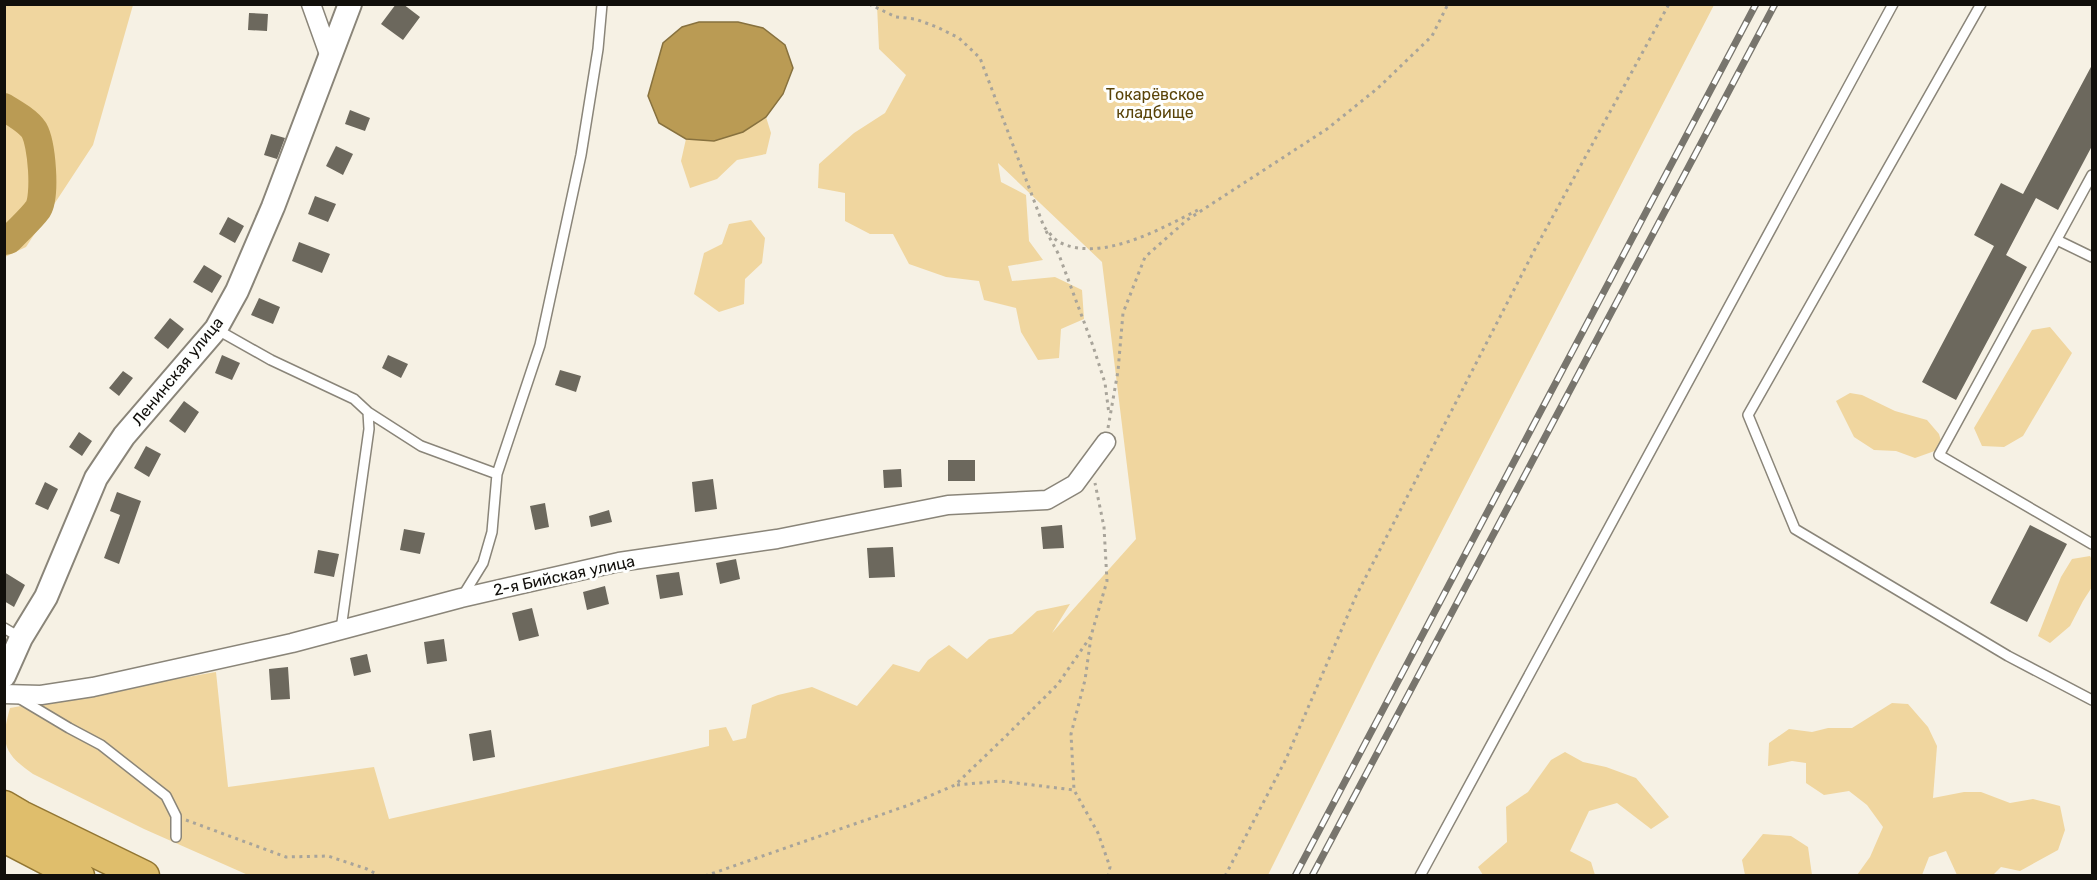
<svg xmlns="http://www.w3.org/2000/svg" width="2097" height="880" viewBox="0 0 2097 880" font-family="Rubik,sans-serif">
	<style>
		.green { fill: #f0d69f }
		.water { fill: #ba9b54; stroke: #87713e; stroke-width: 1.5 }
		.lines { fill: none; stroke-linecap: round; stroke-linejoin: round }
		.river { stroke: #ba9b54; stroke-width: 28 }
		.building { fill: #6c685d }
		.service-casing { stroke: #8a8579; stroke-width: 12 }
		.minor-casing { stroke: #8a8579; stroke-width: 21 }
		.tertiary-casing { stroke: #8a8579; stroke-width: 26 }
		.trunk-casing { stroke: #927632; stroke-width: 33 }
		.path { stroke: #a8a49a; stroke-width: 3; stroke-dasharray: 3 4.5; stroke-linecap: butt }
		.service { stroke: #fff; stroke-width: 9 }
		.minor { stroke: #fff; stroke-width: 18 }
		.tertiary { stroke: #fff; stroke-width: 22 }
		.trunk { stroke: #dfbe6c; stroke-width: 30 }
		.rail-casing { stroke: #78756d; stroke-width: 7 }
		.rail { stroke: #fefffe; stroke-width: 4.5; stroke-dasharray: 14; stroke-linecap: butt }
		.labels { text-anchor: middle; stroke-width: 6; stroke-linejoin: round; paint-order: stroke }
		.park-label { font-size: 16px; fill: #594308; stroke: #fefffe }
		.street-label { font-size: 16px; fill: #110f0b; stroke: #fefffe }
	</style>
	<rect width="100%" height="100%" fill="#f6f1e4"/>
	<path class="green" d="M 4,5 L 133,5 L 93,145 L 26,247 L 5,257 Z
		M 877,5 L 1714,5 L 1374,662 L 1268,875 L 248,875 L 144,829 L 33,774 C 4,754 0,743 10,708 L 216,672 L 228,787 L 374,767 L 389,819 L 709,746 L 709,730 L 726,727 L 733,741 L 746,738 L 752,705 L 778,695 L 812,687 L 857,706 L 893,664 L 919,672 L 928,660 L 949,645 L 967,659 L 989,639 L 1012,634 L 1037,611 L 1070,604 L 1052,633 L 1136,539 L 1102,262 L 998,163 L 1001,182 L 1026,195 L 1029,241 L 1043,260 L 1008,266 L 1012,281 L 1055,277 L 1082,290 L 1084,319 L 1061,329 L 1059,358 L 1038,360 L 1021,332 L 1016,308 L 984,300 L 979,281 L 946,277 L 909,264 L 893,234 L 870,234 L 845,221 L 845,193 L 818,188 L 819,164 L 854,133 L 885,113 L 906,75 L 879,49 Z
		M 766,117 L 771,133 L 766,154 L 737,160 L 717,179 L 690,188 L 681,161 L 686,139 L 714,141 L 743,132 Z
		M 751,220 L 765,238 L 762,263 L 745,279 L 744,304 L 719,312 L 694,294 L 704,253 L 722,244 L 729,224 Z
		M 2050,327 L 2072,353 L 2023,436 L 2004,447 L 1982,446 L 1974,428 L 2032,330 Z
		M 1850,393 L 1862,395 L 1895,411 L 1927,420 L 1939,434 L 1943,448 L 1915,458 L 1896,451 L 1874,450 L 1854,437 L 1836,401 Z
		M 2090,556 L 2092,560 L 2092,587 L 2083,601 L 2070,626 L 2050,643 L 2038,636 L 2061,577 L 2072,559 Z
		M 1892,703 L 1908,704 L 1928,727 L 1937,746 L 1933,798 L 1964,792 L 1981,792 L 2010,803 L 2033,799 L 2060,806 L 2065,830 L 2058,850 L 2020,871 L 2001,867 L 1993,875 L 1957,875 L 1946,851 L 1929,857 L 1922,875 L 1857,875 L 1870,857 L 1883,827 L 1867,805 L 1849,791 L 1824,795 L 1806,783 L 1806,763 L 1792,761 L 1768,766 L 1769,743 L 1789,729 L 1812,732 L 1828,728 L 1852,728 Z
		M 1565,752 L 1583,762 L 1606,767 L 1636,778 L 1669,817 L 1651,829 L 1617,803 L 1589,811 L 1570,851 L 1591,862 L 1595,875 L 1483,875 L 1478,867 L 1507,842 L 1506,807 L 1528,792 L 1551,760 Z
		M 1763,834 L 1791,836 L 1808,847 L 1812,875 L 1745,875 L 1742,860 Z"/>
	<path class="water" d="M 699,22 L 738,22 L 763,28 L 785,45 L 793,68 L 783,94 L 766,117 L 743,132 L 714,141 L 686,139 L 659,123 L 648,96 L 663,43 L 682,27 Z"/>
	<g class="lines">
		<path class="river" d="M 4,107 C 14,113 28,121 34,130 C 42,144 46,196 38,209 C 30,220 18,230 9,240 L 4,241"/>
	</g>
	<path class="building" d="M 396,4 L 403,4 L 420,17 L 403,40 L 381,24 Z
		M 249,13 L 268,14 L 267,31 L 248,30 Z
		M 2092,65 L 2092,146 L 2058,210 L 2036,198 L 2006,255 L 2027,267 L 1956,400 L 1922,382 L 1994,246 L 1974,235 L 2001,183 L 2023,194 Z
		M 350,110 L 370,118 L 365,131 L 345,124 Z
		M 271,134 L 285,138 L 277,159 L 264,155 Z
		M 336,146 L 353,154 L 343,175 L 326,166 Z
		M 315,196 L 336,204 L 328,222 L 308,214 Z
		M 228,217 L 244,226 L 235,243 L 219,234 Z
		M 299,242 L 330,254 L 322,273 L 292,261 Z
		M 204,265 L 222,276 L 212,293 L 193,282 Z
		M 259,298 L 280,307 L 273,324 L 251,315 Z
		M 170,318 L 184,329 L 168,349 L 154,338 Z
		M 222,355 L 240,363 L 232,380 L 215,373 Z
		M 388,355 L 408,364 L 401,378 L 382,368 Z
		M 560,370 L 581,376 L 576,392 L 555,385 Z
		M 123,371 L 133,378 L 119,396 L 109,388 Z
		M 184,401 L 199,412 L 185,433 L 169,421 Z
		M 79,432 L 92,441 L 82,456 L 69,447 Z
		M 146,446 L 161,454 L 149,477 L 134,468 Z
		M 948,460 L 975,460 L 975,481 L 948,481 Z
		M 901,469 L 902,487 L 884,488 L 883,470 Z
		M 713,479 L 717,509 L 695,512 L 692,482 Z
		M 45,482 L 58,489 L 48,510 L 35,504 Z
		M 117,492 L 141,501 L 119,564 L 104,558 L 120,515 L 110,511 Z
		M 545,503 L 549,527 L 535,530 L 530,506 Z
		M 609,510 L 612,522 L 591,527 L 589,516 Z
		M 1062,525 L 1064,548 L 1043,549 L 1041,527 Z
		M 2030,525 L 2067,544 L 2027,622 L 1990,603 Z
		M 404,529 L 425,533 L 420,554 L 400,550 Z
		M 893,547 L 895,577 L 869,578 L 867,548 Z
		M 318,550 L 339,554 L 334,577 L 314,573 Z
		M 736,559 L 740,579 L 720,584 L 716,563 Z
		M 4,572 L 25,585 L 14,607 L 4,601 Z
		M 679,572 L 683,595 L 660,599 L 656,575 Z
		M 605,586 L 609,604 L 587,610 L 583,592 Z
		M 532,608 L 539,636 L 519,641 L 512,613 Z
		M 444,639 L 447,661 L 427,664 L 424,642 Z
		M 367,654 L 371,672 L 354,676 L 350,658 Z
		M 288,667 L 290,699 L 271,700 L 269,669 Z
		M 491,730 L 495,757 L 473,761 L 469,734 Z"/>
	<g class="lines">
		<defs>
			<path id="service" d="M 1981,4 L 1748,415 L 1795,529 L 2008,656 L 2092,700
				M 2092,175 L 1939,455 L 2092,544
				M 2057,240 L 2092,257
				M 216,329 L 271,360 L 354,399 L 368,412 L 369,429 L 341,629
				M 368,412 L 421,446 L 497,474
				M 462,597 L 483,563 L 492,532 L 497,474 L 540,345 L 581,155 L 598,49 L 602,4
				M 4,628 L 21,638
				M 17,697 L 69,728 L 101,745 L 166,796 L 176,816 L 176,837
				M 1420,876 L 1893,4"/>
			<path id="minor" d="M 311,4 L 330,57
				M 4,694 L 41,695 L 93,687 L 292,643 L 461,598 L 619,562 L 777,539 L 948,505 L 1047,500 L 1075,484 L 1106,442"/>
			<path id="tertiary" d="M 4,676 L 21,638 L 46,597 L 96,478 L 124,436 L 216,329 L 237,291 L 273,207 L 350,4"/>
			<path id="trunk" d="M 4,806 L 21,816 L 144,876
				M 4,837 L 79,876"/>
		</defs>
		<use href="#service" class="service-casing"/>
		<use href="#minor" class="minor-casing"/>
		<use href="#tertiary" class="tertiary-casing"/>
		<use href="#trunk" class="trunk-casing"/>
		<path class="path" d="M 869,4 L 896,17 L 915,19 L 937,27 L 959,38 L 980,58 L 1044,227 C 1049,232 1054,240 1061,243 C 1103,262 1160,229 1198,210
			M 1046,231 L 1059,255 L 1093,346 L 1105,383 L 1109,414
			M 1108,428 L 1118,371 L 1123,313 L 1145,257 L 1187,220 L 1327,129 L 1378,88 L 1432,36 L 1448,4
			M 1091,637 L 1085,680 L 1071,734 L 1074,790 L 1098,833 L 1110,867 L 1108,876
			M 957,785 L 1000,781 L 1074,790
			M 186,820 L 286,857 L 328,856 L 367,869 L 380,876
			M 705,876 L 909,805 L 955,785 L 1005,737 L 1058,684 L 1091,636 L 1107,581 L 1104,527 L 1095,483
			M 1225,876 L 1286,759 L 1356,596 L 1535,249 L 1669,4"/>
		<use href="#service" class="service"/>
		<use href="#minor" class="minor"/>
		<use href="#tertiary" class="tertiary"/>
		<use href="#trunk" class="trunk"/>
		<defs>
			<path id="rail" d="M 1295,876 L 1756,4
				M 1312,876 L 1775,4"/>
		</defs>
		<use href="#rail" class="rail-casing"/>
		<use href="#rail" class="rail"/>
	</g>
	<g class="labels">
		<g class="park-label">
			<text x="1155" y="100">Токарёвское<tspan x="1155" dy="18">кладбище</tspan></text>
		</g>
		<g class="street-label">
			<text transform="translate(177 371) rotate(-51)" y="6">Ленинская улица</text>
			<text transform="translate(564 575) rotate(-12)" y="6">2-я Бийская улица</text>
		</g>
	</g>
	<rect width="2097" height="880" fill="none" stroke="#110f0b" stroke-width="12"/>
</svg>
